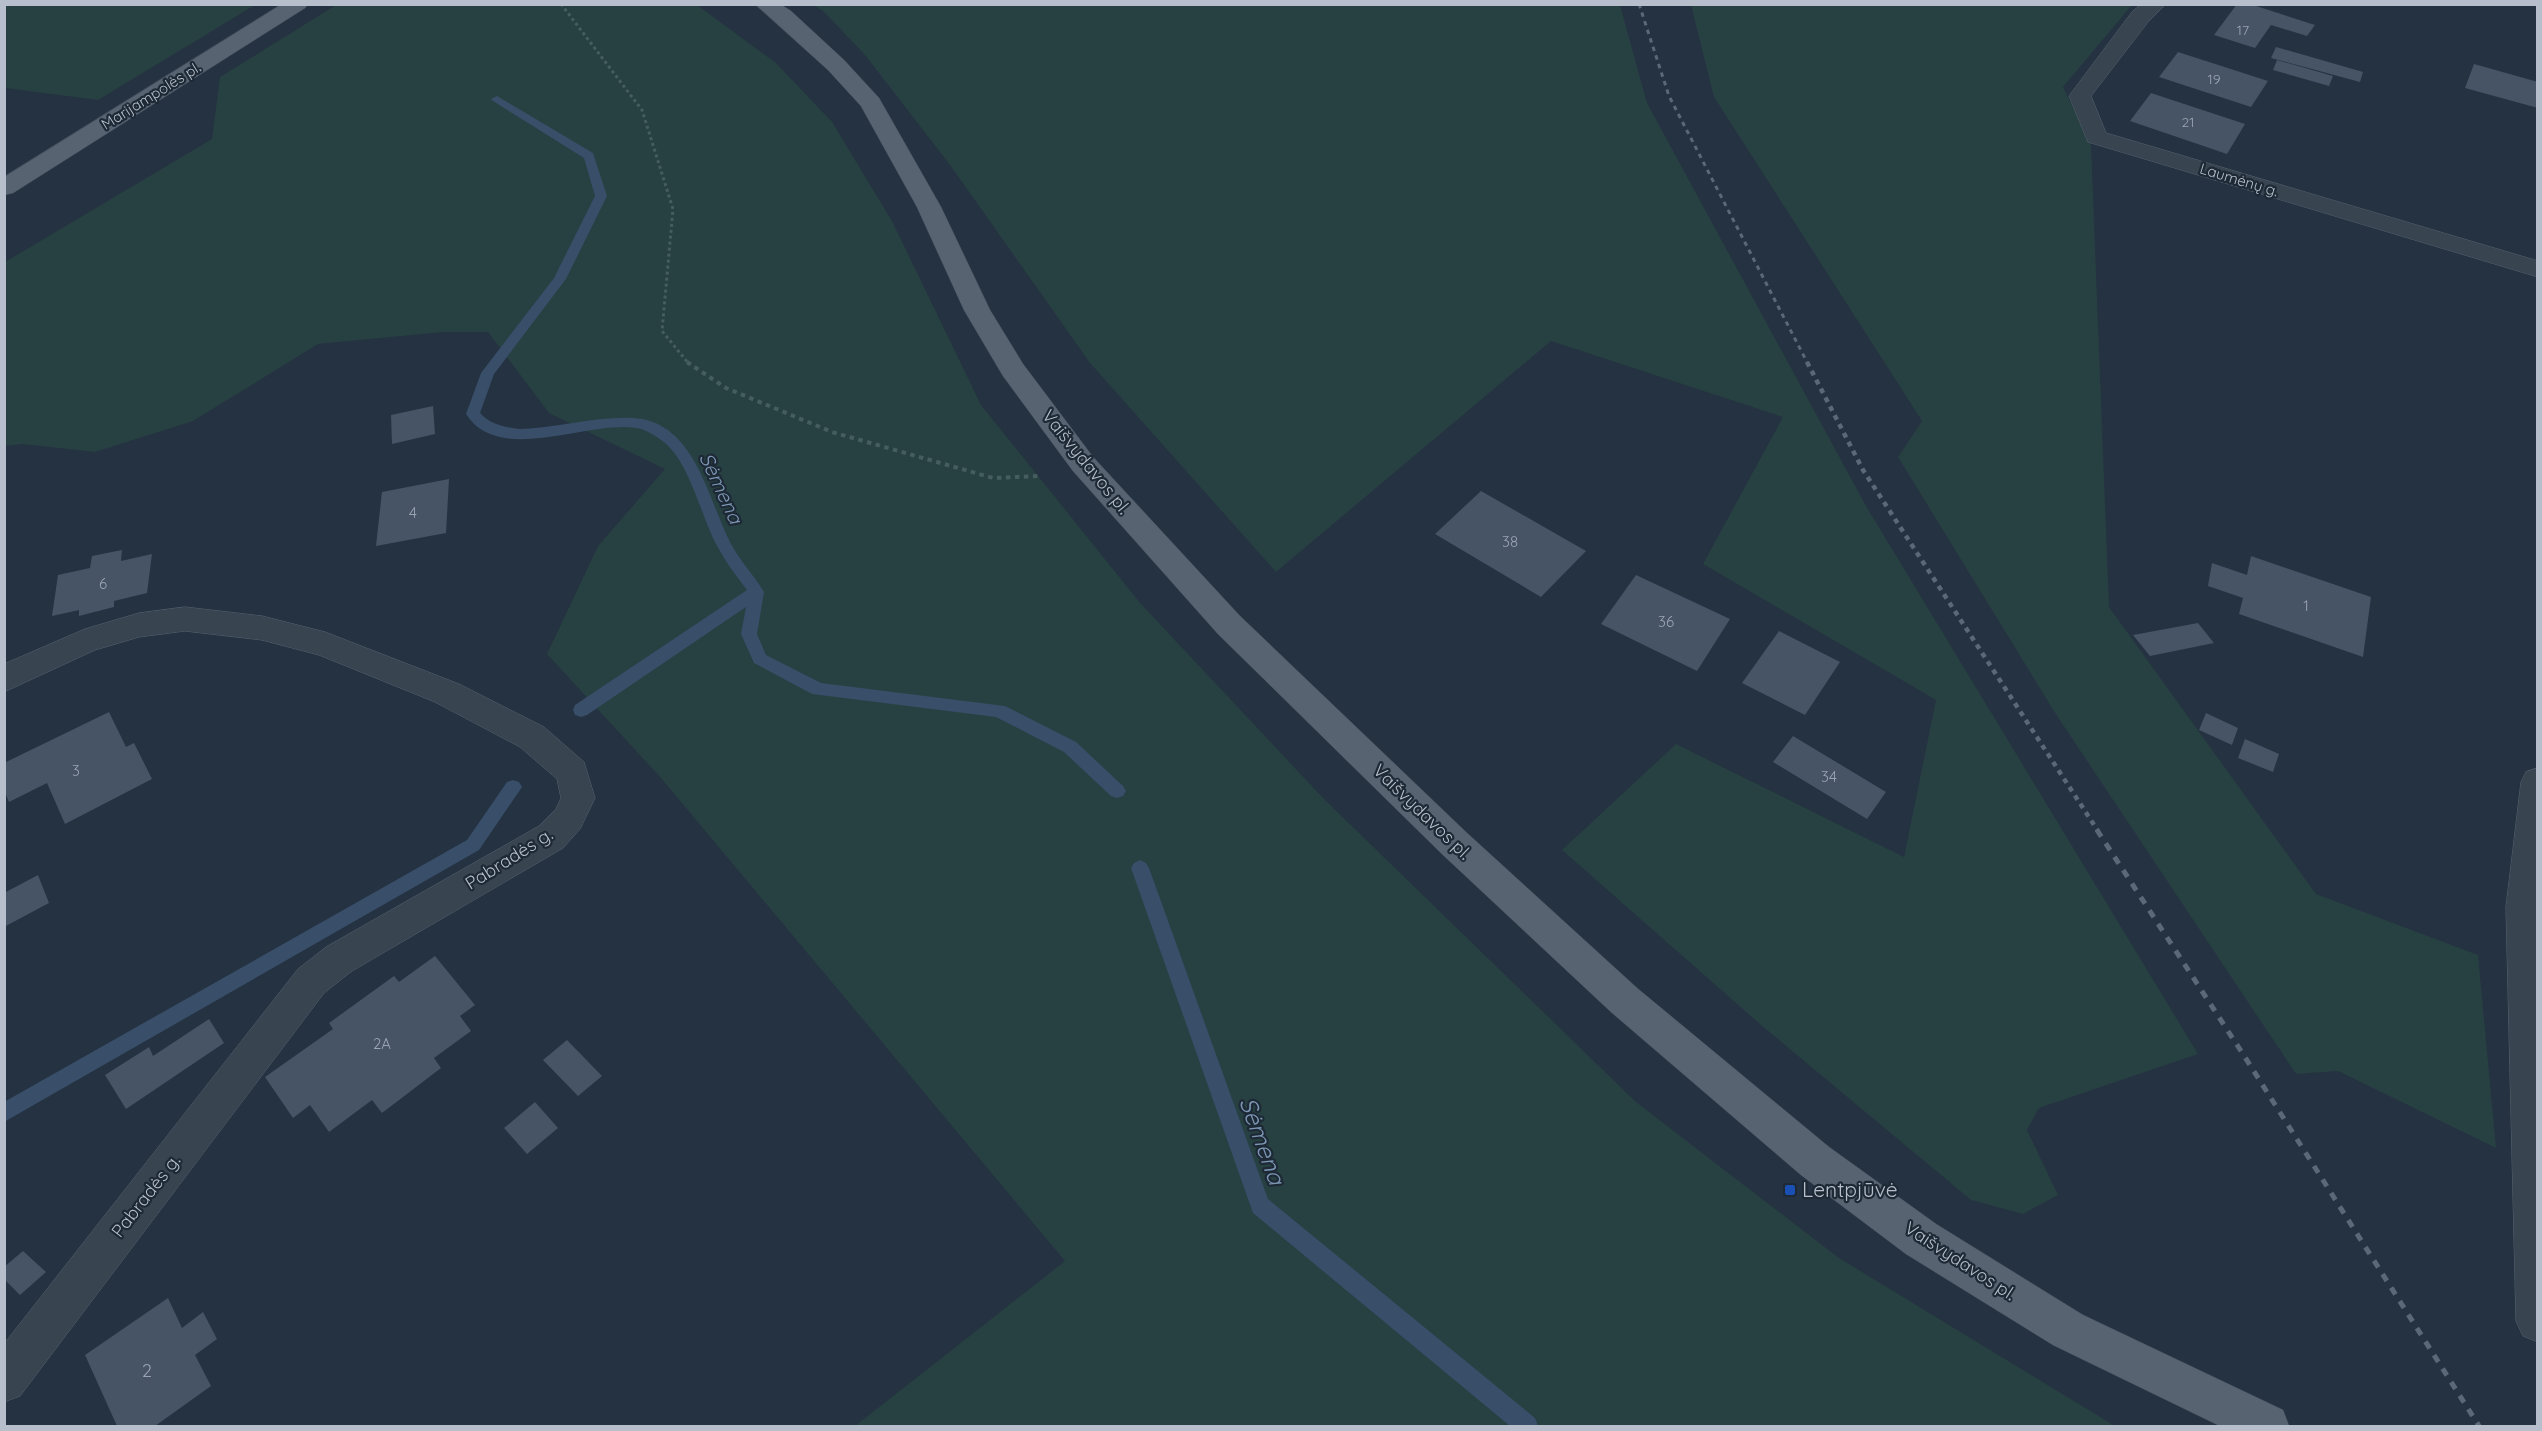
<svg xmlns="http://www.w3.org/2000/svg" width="2542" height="1431" viewBox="0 0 2542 1431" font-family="Quicksand,sans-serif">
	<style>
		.green { fill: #274042 }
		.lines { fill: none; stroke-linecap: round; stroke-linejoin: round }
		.stream { fill: #384e69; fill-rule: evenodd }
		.building { fill: #465465 }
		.minor-casing { stroke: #57626e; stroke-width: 1 }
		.major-casing { stroke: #434d5a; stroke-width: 1 }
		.path-far1 { stroke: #455d5f; stroke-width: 3; stroke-dasharray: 3 3; stroke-linecap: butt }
		.path { stroke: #455d5f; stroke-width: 4; stroke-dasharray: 4.5 4.5; stroke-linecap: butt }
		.minor { fill: #394451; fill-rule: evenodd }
		.major { fill: #576371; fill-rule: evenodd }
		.rail-far2 { stroke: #5b6878; stroke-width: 3; stroke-dasharray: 4.5 4.5; stroke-linecap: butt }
		.rail-far1 { stroke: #5b6878; stroke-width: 4.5; stroke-dasharray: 5 5; stroke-linecap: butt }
		.rail { stroke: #5b6878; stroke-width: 5; stroke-dasharray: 8 8; stroke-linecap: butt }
		.transit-dot { fill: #1a4fb4; stroke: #1e2936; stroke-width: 2 }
		.labels { text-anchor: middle; stroke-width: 4.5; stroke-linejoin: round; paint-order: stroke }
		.far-number-label { font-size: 14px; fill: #9aa4b2 }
		.far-street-label { font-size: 15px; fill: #b6bfcb; stroke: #1e2936 }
		.number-label { font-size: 15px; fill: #9aa4b2 }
		.street-label { font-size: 18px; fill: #b6bfcb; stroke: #1e2936 }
		.near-number-label { font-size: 18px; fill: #9aa4b2 }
		.water-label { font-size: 20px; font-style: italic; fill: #7c96b3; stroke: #1e2936 }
		.near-poi-label { font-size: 21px; fill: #b6bfcb; stroke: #1e2936; text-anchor: start }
		.near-water-label { font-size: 24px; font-style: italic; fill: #7c96b3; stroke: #1e2936 }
	</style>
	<rect width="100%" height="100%" fill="#253241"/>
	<path class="green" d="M 5,4 L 255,4 L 255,5 L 98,100 L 5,88 Z
		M 336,5 L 697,5 L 776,63 L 832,122 L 892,221 L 981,405 L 1141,604 L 1324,799 L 1636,1102 L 1839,1258 L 2115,1426 L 855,1426 L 1065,1261 L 661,778 L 547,654 L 598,546 L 665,469 L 549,413 L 488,332 L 443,332 L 318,344 L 193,421 L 95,452 L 22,444 L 5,446 L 5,262 L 212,139 L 220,77 Z
		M 814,5 L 1620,5 L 1647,103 L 1866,506 L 2198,1054 L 2039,1108 L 2027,1130 L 2058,1195 L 2023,1214 L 1971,1200 L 1761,1025 L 1562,850 L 1676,744 L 1904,857 L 1936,700 L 1703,564 L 1783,417 L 1551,341 L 1276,572 L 1090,363 L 950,165 L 865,55 L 824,12 Z
		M 1691,5 L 2132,5 L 2063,87 L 2091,144 L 2109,607 L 2316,894 L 2478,955 L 2496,1148 L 2338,1071 L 2296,1074 L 2057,716 L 1898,457 L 1922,421 L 1714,97 Z"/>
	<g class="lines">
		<path class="stream" d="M 497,96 L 593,153 L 607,196 L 566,279 L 494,374 L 480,413 C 491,425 504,427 520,429 C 558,428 596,416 634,418 C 695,422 708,499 730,542 C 739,560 754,575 764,592 L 757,634 L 766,655 L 821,683 L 1005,706 L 1076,742 L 1123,786 L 1126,791 L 1123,796 L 1117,798 L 1111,796 L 1064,752 L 996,717 L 812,694 L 754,663 L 741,634 L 746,607 L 587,715 L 581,717 L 575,715 L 573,710 L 575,705 L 747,590 C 736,576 725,561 716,544 C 701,516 688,457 661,440 C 654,435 645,429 636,428 C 588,420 499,466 466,414 L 481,373 L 554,278 L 595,196 L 584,158 L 493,101 L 491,99 Z
			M 513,780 L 519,782 L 522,787 L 479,850 L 4,1122 L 4,1102 L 467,840 L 507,782 Z
			M 1140,860 L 1146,863 L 1149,868 L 1268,1199 L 1535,1418 L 1538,1426 L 1510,1426 L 1253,1213 L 1131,868 L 1134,863 Z"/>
	</g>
	<path class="building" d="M 2237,4 L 2250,4 L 2315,25 L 2307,36 L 2271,25 L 2255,48 L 2214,35 Z
		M 2276,47 L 2363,72 L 2360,82 L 2271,58 Z
		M 2178,52 L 2268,81 L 2251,107 L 2159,77 Z
		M 2277,60 L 2333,76 L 2329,86 L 2273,70 Z
		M 2474,64 L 2538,82 L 2538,108 L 2465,88 Z
		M 2151,93 L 2245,124 L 2227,154 L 2130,121 Z
		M 433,406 L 435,434 L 392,444 L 391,415 Z
		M 449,479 L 446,533 L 376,546 L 382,492 Z
		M 1481,491 L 1586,551 L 1541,597 L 1435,534 Z
		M 122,550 L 121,561 L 152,554 L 147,593 L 114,601 L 114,607 L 79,616 L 79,610 L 52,616 L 58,575 L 90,568 L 92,556 Z
		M 2251,556 L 2371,597 L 2363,657 L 2239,614 L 2243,598 L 2208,586 L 2212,563 L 2247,575 Z
		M 1636,575 L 1730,619 L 1697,671 L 1601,624 Z
		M 2198,623 L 2214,643 L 2150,656 L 2133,635 Z
		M 1779,631 L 1840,662 L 1805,715 L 1742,683 Z
		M 109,712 L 126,747 L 134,743 L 152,779 L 65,824 L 47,783 L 9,802 L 4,790 L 4,763 Z
		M 2206,713 L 2238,728 L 2232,745 L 2199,730 Z
		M 1793,736 L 1886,792 L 1867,819 L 1773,762 Z
		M 2245,739 L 2279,754 L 2273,772 L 2238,758 Z
		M 38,875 L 49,903 L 4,927 L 4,893 Z
		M 435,956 L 475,1005 L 460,1016 L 471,1031 L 434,1058 L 441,1068 L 382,1113 L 372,1100 L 329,1132 L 310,1105 L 293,1118 L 265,1077 L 333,1029 L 329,1023 L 394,976 L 399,982 Z
		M 209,1019 L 224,1043 L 126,1109 L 105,1075 L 149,1047 L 153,1056 Z
		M 567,1040 L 602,1076 L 578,1096 L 543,1060 Z
		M 535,1102 L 558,1128 L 527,1154 L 504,1128 Z
		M 23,1251 L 46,1272 L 20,1295 L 4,1279 L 4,1267 Z
		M 168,1298 L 182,1328 L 203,1312 L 217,1339 L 195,1355 L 211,1386 L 155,1426 L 117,1426 L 85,1355 Z"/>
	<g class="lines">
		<defs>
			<path id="minor" d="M 2142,4 L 2166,4 L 2148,22 L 2091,96 L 2106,133 L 2538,261 L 2538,277 L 2088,142 L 2069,96 L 2132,12 Z
				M 185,607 L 262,616 L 325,632 L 459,684 L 544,727 L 584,762 L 595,798 L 580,829 L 563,848 L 352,971 L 324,993 L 20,1396 L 4,1402 L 4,1344 L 298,969 L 326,947 L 539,826 L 556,809 L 561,798 L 557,779 L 520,747 L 435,702 L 319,655 L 262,640 L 185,631 L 139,637 L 95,650 L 4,692 L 4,664 L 85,629 L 139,613 Z
				M 2538,768 L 2538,1342 L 2523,1336 L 2516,1321 L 2506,907 L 2521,782 L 2526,772 Z"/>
			<path id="major" d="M 282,4 L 308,4 L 305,8 L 13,193 L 4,195 L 4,177 Z
				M 755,4 L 780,4 L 791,11 L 844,60 L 879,98 L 941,207 L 990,310 L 1023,364 L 1093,457 L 1240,616 L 1467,833 L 1637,988 L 1829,1147 L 1936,1224 L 2083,1315 L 2283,1410 L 2289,1426 L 2220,1426 L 2053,1345 L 1906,1254 L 1801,1175 L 1611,1012 L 1443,855 L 1218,634 L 1073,471 L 1003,376 L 964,310 L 917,207 L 861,106 L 828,70 Z"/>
		</defs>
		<use href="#minor" class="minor-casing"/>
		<use href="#major" class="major-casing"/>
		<path class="path-far1" d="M 561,4 L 642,110 L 673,209 L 662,331 L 689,364"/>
		<path class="path" d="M 687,362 L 726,388 L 832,432 L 993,478 L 1039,476"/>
		<use href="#minor" class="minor"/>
		<use href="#major" class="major"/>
		<path class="rail-far2" d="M 1639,4 L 1669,96 L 1808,364"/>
		<path class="rail-far1" d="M 1807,362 L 1863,470 L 2098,831"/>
		<path class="rail" d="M 2097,830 L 2241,1051 L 2479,1426"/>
	</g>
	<rect class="transit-dot" x="1784" y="1184" width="12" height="12" rx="3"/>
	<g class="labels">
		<g class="far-number-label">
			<text x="2243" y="35">17</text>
			<text x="2214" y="84">19</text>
			<text x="2188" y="127">21</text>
		</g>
		<g class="far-street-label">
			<text transform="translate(151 96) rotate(-32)" y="5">Marijampolės pl.</text>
			<text transform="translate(2239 180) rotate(17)" y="5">Laumėnų g.</text>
		</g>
		<g class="number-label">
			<text x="413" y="518">4</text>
			<text x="1510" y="547">38</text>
			<text x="103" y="589">6</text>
			<text x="2306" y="611">1</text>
			<text x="1666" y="627">36</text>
			<text x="76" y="776">3</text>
			<text x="1829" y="782">34</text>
			<text x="382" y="1049">2A</text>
		</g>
		<g class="street-label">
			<text transform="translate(1086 462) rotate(51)" y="6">Vaišvydavos pl.</text>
			<text transform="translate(1422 812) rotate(44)" y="6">Vaišvydavos pl.</text>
			<text transform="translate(509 859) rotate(-32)" y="6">Pabradės g.</text>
			<text transform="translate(146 1196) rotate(-52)" y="6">Pabradės g.</text>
			<text transform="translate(1960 1261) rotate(33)" y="6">Vaišvydavos pl.</text>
		</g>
		<g class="near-number-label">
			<text x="147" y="1377">2</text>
		</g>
		<g class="water-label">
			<text transform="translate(721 488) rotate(65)" y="7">Sėmena</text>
		</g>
		<g class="near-poi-label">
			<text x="1802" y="1197">Lentpjūvė</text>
		</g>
		<g class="near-water-label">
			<text transform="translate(1262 1141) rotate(70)" y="8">Sėmena</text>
		</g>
	</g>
	<rect width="2542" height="1431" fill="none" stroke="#b6bfcb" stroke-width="12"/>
</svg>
